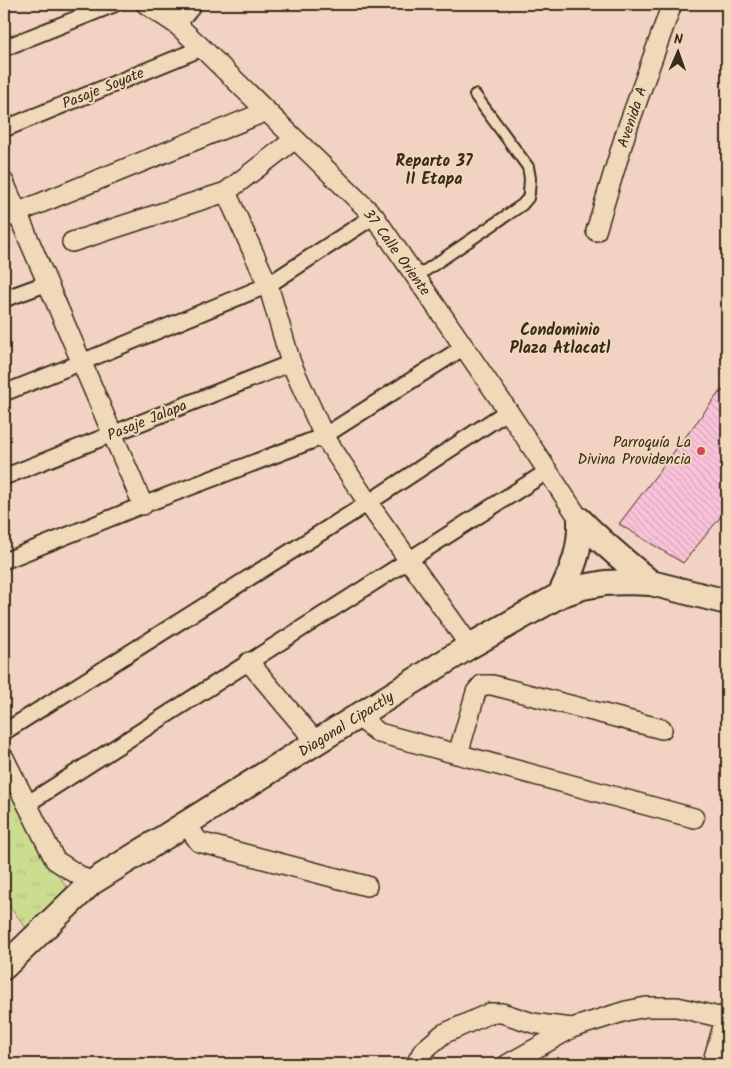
<svg xmlns="http://www.w3.org/2000/svg" width="731" height="1068" viewBox="0 0 731 1068" font-family="Kalam,sans-serif">
	<style>
		.grass { fill: url(#grass-tufts); stroke: #848458 }
		.building { fill: url(#building-back-hatch); stroke: #3b2a1e }
		.lines { fill: none; stroke-linecap: round; stroke-linejoin: round }
		.service-casing { stroke: #3b2a1e; stroke-width: 14 }
		.pedestrian-casing { stroke: #3b2a1e; stroke-width: 19 }
		.minor-casing { stroke: #3b2a1e; stroke-width: 22 }
		.tertiary-casing { stroke: #3b2a1e; stroke-width: 28 }
		.service { stroke: #efd9b8; stroke-width: 10 }
		.pedestrian { stroke: #efd9b8; stroke-width: 15 }
		.minor { stroke: #efd9b8; stroke-width: 19 }
		.tertiary { stroke: #efd9b8; stroke-width: 24 }
		.poi-dot { fill: #d1495b; stroke: #efd9b8; stroke-width: 2 }
		.labels { text-anchor: middle; stroke-width: 4; stroke-linejoin: round; paint-order: stroke }
		.street-label { font-size: 15px; fill: #3b2a1e; stroke: #efd9b8 }
		.poi-label { font-size: 15px; fill: #3b2a1e; stroke: #efd9b8; text-anchor: end }
		.neighbourhood-label { font-size: 16px; font-weight: bold; fill: #3b2a1e; stroke: #efd9b8 }
	</style>
	<defs>
		<pattern id="grass-tufts" width="24" height="20" patternUnits="userSpaceOnUse" patternTransform="scale(1.25)"><rect width="24" height="20" fill="#ccdd91"/><path d="M3 7l-1-3M5 7V3M7 7l1-3M15 17l-1-3M17 17v-4M19 17l1-3" fill="none" stroke="#b0be7d"/></pattern>
		<pattern id="building-back-hatch" width="6" height="6" patternUnits="userSpaceOnUse" patternTransform="scale(1.25)"><rect width="6" height="6" fill="#fac3da"/><path d="M-1 5l2 2M0 0l6 6M5-1l2 2" fill="none" stroke="#d7a8bb"/></pattern>
	</defs>
	<rect width="100%" height="100%" fill="#f2d2c2"/>
	<filter id="ink" filterUnits="userSpaceOnUse"><feTurbulence type="fractalNoise" baseFrequency=".02" numOctaves="2"/><feDisplacementMap in="SourceGraphic" scale="10" xChannelSelector="R" yChannelSelector="G"/><feConvolveMatrix kernelMatrix="1 2 1 2 8 2 1 2 1" color-interpolation-filters="sRGB"/></filter>
	<g filter="url(#ink)">
		<path class="grass" d="M 4,773 L 50,862 L 69,891 L 27,929 L 4,899 Z"/>
		<path class="building" d="M 721,390 L 727,393 L 727,509 L 683,563 L 619,524 Z"/>
		<g class="lines">
			<defs>
				<path id="service" d="M 416,277 L 522,205 L 528,198 L 529,193 L 530,178 L 528,167 L 475,95"/>
				<path id="pedestrian" d="M 4,48 L 114,4
					M 4,129 L 202,48
					M 4,299 L 48,283
					M 4,393 L 82,362 L 268,285 L 374,216
					M 4,477 L 291,363
					M 4,561 L 143,505 L 324,436 L 464,347
					M 4,732 L 368,503 L 508,411
					M 27,804 L 548,471"/>
				<path id="minor" d="M 146,4 L 176,24 L 202,48 L 374,216 L 508,411 L 580,520
					M 176,24 L 192,4
					M 4,182 L 143,505
					M 226,192 L 268,285 L 291,363 L 324,436 L 368,503 L 470,646
					M 4,218 L 267,111
					M 596,231 L 626,132 L 672,4
					M 72,242 L 226,192 L 295,139
					M 249,662 L 316,742
					M 357,716 L 379,733 L 694,818
					M 458,754 L 476,692 L 482,685 L 492,685 L 662,729
					M 4,758 L 55,860 L 91,883
					M 186,824 L 199,842 L 367,886
					M 416,1064 L 423,1051 L 443,1034 L 490,1013 L 502,1013 L 533,1023 L 547,1025 L 572,1028
					M 508,1064 L 572,1028 L 626,1011 L 646,1007 L 677,1007 L 727,1019
					M 712,1064 L 727,1013"/>
				<path id="tertiary" d="M 580,520 C 602,543 627,563 651,583
					M 560,595 C 573,568 581,550 580,520
					M 4,967 L 91,883 L 470,646 L 560,595 L 583,587 L 605,583 L 627,582 L 651,583 L 727,602"/>
			</defs>
			<use href="#service" class="service-casing"/>
			<use href="#pedestrian" class="pedestrian-casing"/>
			<use href="#minor" class="minor-casing"/>
			<use href="#tertiary" class="tertiary-casing"/>
			<use href="#service" class="service"/>
			<use href="#pedestrian" class="pedestrian"/>
			<use href="#minor" class="minor"/>
			<use href="#tertiary" class="tertiary"/>
		</g>
	</g>
	<circle class="poi-dot" cx="701" cy="451" r="5"/>
	<g class="labels">
		<g class="street-label">
			<text transform="translate(103 88) rotate(-22)" y="5">Pasaje Soyate</text>
			<text transform="translate(632 117) rotate(-71)" y="5">Avenida A</text>
			<text transform="translate(397 252) rotate(54)" y="5">37 Calle Oriente</text>
			<text transform="translate(147 420) rotate(-22)" y="5">Pasaje Jalapa</text>
			<text transform="translate(346 724) rotate(-32)" y="5">Diagonal Cipactly</text>
		</g>
		<g class="poi-label">
			<text x="691" y="447">Parroquía La<tspan x="691" dy="17">Divina Providencia</tspan></text>
		</g>
		<g class="neighbourhood-label">
			<text x="434" y="166">Reparto 37<tspan x="434" dy="18">II Etapa</tspan></text>
			<text x="560" y="335">Condominio<tspan x="560" dy="18">Plaza Atlacatl</tspan></text>
		</g>
	</g>
	<rect width="731" height="1068" fill="none" stroke="#efd9b8" stroke-width="20"/>
	<rect x="10" y="10" width="711" height="1048" fill="none" stroke="#3b2a1e" stroke-width="2" filter="url(#ink)"/>
	<g transform="translate(678 52) rotate(2)" stroke="#efd9b8" stroke-width="4" paint-order="stroke">
	<path d="M0-4L9 19L0 12L-9 19Z" fill="#3b2a1e"/>
	<text y="-8" font-size="14" font-weight="bold" text-anchor="middle" fill="#3b2a1e">N</text>
	</g>
</svg>
